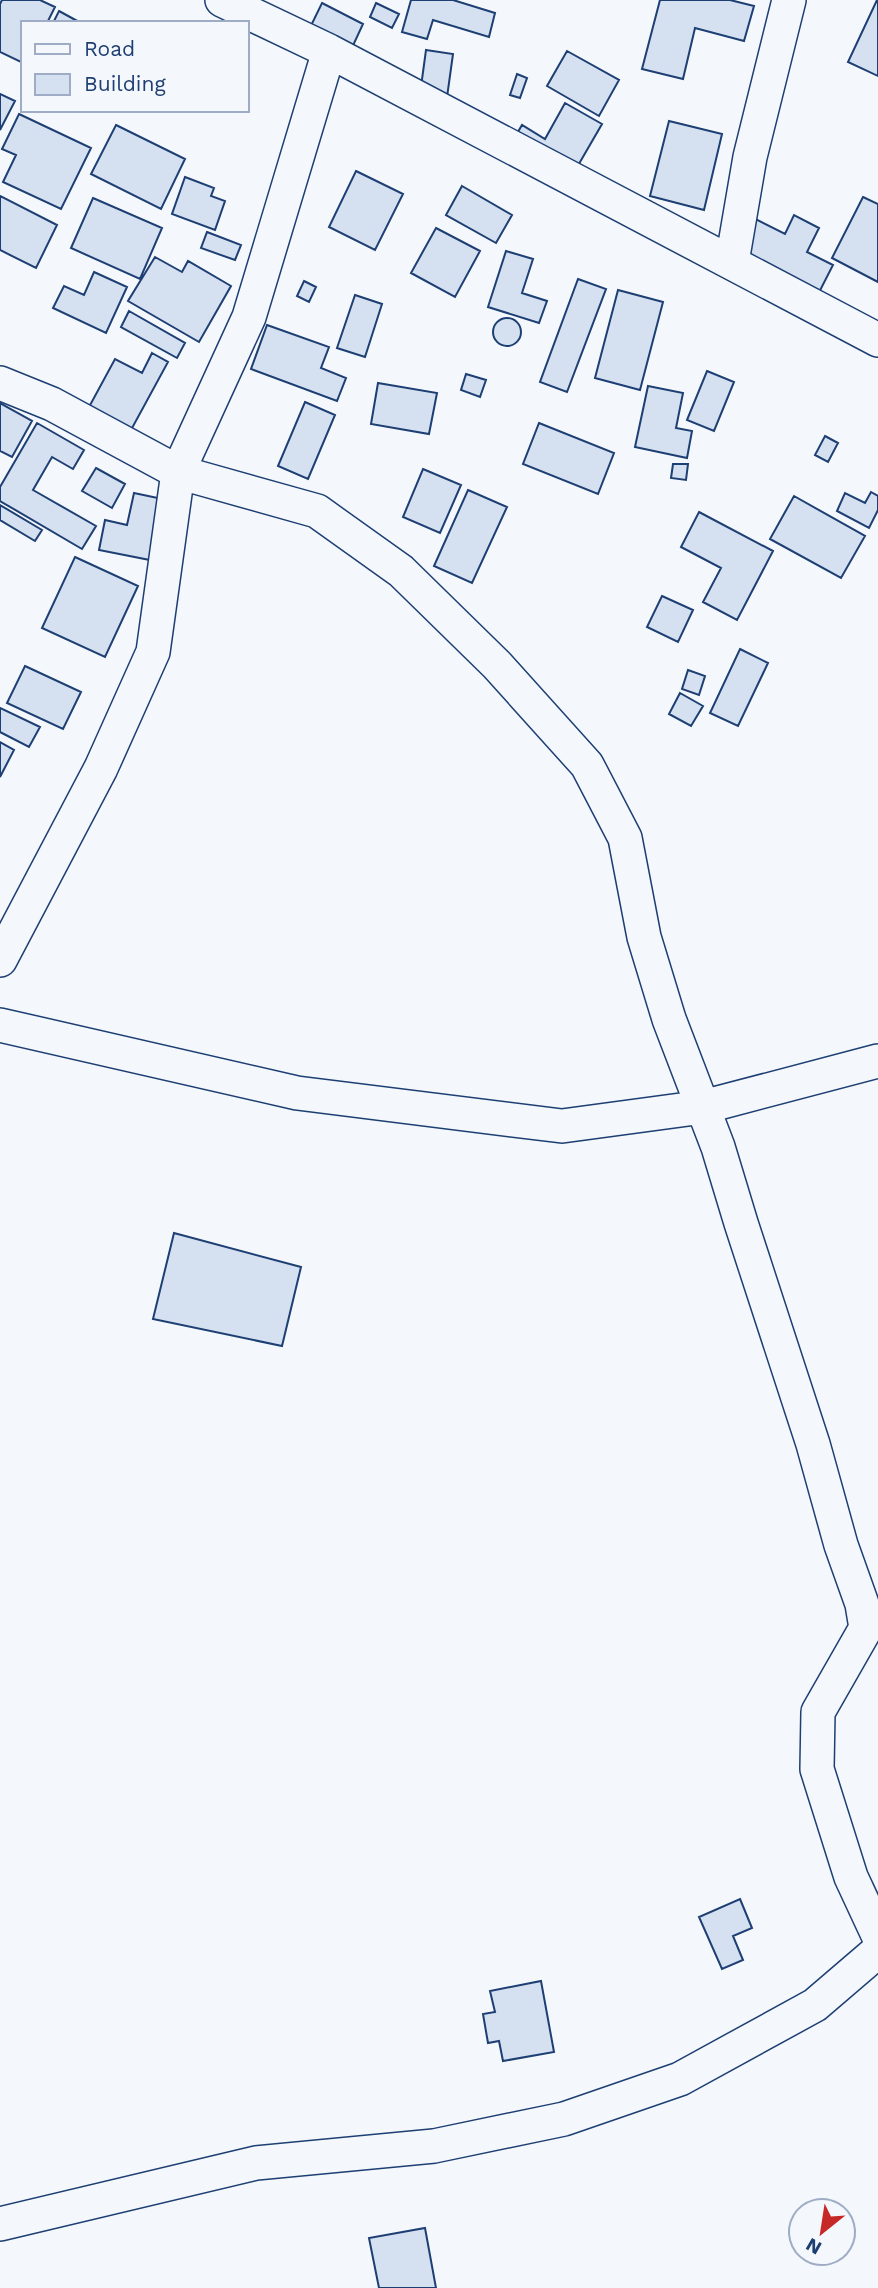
<svg xmlns="http://www.w3.org/2000/svg" width="878" height="2288" viewBox="0 0 878 2288" font-family="'Work Sans',sans-serif">
	<style>
		.building { fill: #d5e0f0; stroke: #1d3f73; stroke-width: 2 }
		.lines { fill: none; stroke-linecap: round; stroke-linejoin: round }
		.minor-casing { stroke: #1d3f73; stroke-width: 36 }
		.minor { stroke: #f4f7fb; stroke-width: 33 }
	</style>
	<rect width="100%" height="100%" fill="#f4f7fb"/>
	<path class="building" d="M 2,0 L 40,0 L 55,7 L 47,23 L 23,23 L 23,63 L 0,52 L 0,4 Z
		M 411,0 L 453,0 L 495,13 L 489,37 L 433,20 L 427,39 L 402,32 Z
		M 660,0 L 730,0 L 754,6 L 744,41 L 695,28 L 683,79 L 642,69 Z
		M 877,0 L 878,0 L 878,76 L 848,62 Z
		M 322,3 L 363,24 L 344,65 L 302,44 Z
		M 376,3 L 399,14 L 392,28 L 370,17 Z
		M 59,11 L 81,23 L 53,23 Z
		M 426,50 L 453,54 L 444,119 L 417,116 Z
		M 567,51 L 619,80 L 599,116 L 547,86 Z
		M 517,74 L 527,78 L 520,98 L 510,95 Z
		M 0,94 L 15,101 L 0,130 Z
		M 565,103 L 602,124 L 565,188 L 505,154 L 522,125 L 545,139 Z
		M 19,114 L 91,148 L 61,209 L 3,182 L 16,155 L 2,149 Z
		M 669,121 L 722,134 L 704,210 L 650,196 Z
		M 116,125 L 185,159 L 161,209 L 91,174 Z
		M 356,171 L 403,194 L 375,250 L 329,227 Z
		M 185,177 L 214,188 L 211,196 L 225,201 L 215,230 L 172,214 Z
		M 462,186 L 512,215 L 496,243 L 446,215 Z
		M 0,196 L 57,225 L 36,268 L 0,250 Z
		M 863,197 L 878,204 L 878,282 L 832,258 Z
		M 93,198 L 162,228 L 140,279 L 71,248 Z
		M 738,210 L 785,234 L 794,215 L 819,228 L 807,252 L 833,265 L 807,316 L 735,279 Z
		M 436,228 L 480,251 L 455,297 L 411,273 Z
		M 207,232 L 241,245 L 235,260 L 201,248 Z
		M 506,251 L 533,259 L 522,293 L 547,301 L 539,323 L 488,307 Z
		M 155,257 L 182,272 L 188,261 L 231,286 L 199,342 L 128,301 Z
		M 94,272 L 127,287 L 106,333 L 53,308 L 64,286 L 84,295 Z
		M 578,279 L 606,289 L 567,392 L 540,382 Z
		M 304,281 L 316,287 L 309,302 L 297,296 Z
		M 618,290 L 663,302 L 640,390 L 595,378 Z
		M 355,295 L 382,304 L 365,357 L 337,348 Z
		M 129,311 L 185,343 L 177,358 L 121,327 Z
		M493 332a14 14 0 1 1 28 0a14 14 0 1 1-28 0Z
		M 267,325 L 329,347 L 321,368 L 346,378 L 337,401 L 251,369 Z
		M 152,353 L 168,362 L 131,430 L 89,407 L 115,359 L 142,373 Z
		M 707,371 L 734,382 L 714,431 L 687,420 Z
		M 466,374 L 486,380 L 480,397 L 461,390 Z
		M 378,383 L 437,393 L 429,434 L 371,424 Z
		M 648,386 L 683,393 L 676,428 L 692,431 L 687,458 L 635,447 Z
		M 305,402 L 335,415 L 308,479 L 278,466 Z
		M 0,403 L 32,421 L 12,457 L 0,451 Z
		M 37,423 L 84,450 L 73,469 L 52,457 L 33,490 L 96,526 L 82,549 L 0,501 L 0,487 Z
		M 539,423 L 614,453 L 598,494 L 523,464 Z
		M 825,436 L 838,443 L 828,462 L 815,455 Z
		M 673,464 L 688,464 L 686,480 L 671,478 Z
		M 96,468 L 125,484 L 112,508 L 82,491 Z
		M 423,469 L 461,485 L 440,533 L 403,517 Z
		M 468,490 L 507,507 L 472,583 L 434,566 Z
		M 871,492 L 878,496 L 878,510 L 869,528 L 837,511 L 845,493 L 865,503 Z
		M 134,493 L 172,501 L 160,562 L 99,550 L 105,520 L 127,525 Z
		M 794,496 L 865,536 L 841,578 L 770,539 Z
		M 0,505 L 42,530 L 35,541 L 0,520 Z
		M 699,512 L 773,551 L 737,620 L 703,602 L 721,568 L 681,547 Z
		M 75,557 L 138,586 L 105,657 L 42,628 Z
		M 662,596 L 693,610 L 678,642 L 647,627 Z
		M 740,649 L 768,663 L 738,726 L 710,713 Z
		M 25,666 L 81,692 L 63,729 L 7,703 Z
		M 688,670 L 705,676 L 699,695 L 682,689 Z
		M 680,693 L 703,706 L 691,726 L 669,714 Z
		M 0,708 L 40,727 L 29,747 L 0,732 Z
		M 0,742 L 14,750 L 0,777 Z
		M 174,1233 L 301,1267 L 282,1346 L 153,1319 Z
		M 740,1899 L 752,1928 L 733,1936 L 743,1960 L 722,1969 L 699,1917 Z
		M 541,1981 L 554,2052 L 503,2061 L 499,2041 L 488,2043 L 483,2014 L 495,2012 L 490,1991 Z
		M 425,2228 L 436,2288 L 379,2288 L 369,2238 Z"/>
	<g class="lines">
		<defs>
			<path id="minor" d="M 222,0 L 329,51 L 878,340
				M 732,262 L 750,157 L 789,0
				M 0,383 L 52,404 L 178,472 L 317,511 L 401,571 L 497,665 L 587,765 L 625,838 L 644,937 L 669,1019 L 718,1147 L 741,1223 L 813,1444 L 841,1545 L 862,1604 L 866,1628 L 818,1712 L 817,1769 L 851,1877 L 878,1935
				M 0,960 L 101,768 L 153,652 L 178,472 L 249,317 L 329,51
				M 0,1025 L 297,1093 L 562,1126 L 703,1107 L 878,1061
				M 0,2224 L 256,2163 L 434,2146 L 564,2119 L 680,2079 L 815,2005 L 878,1951"/>
		</defs>
		<use href="#minor" class="minor-casing"/>
		<use href="#minor" class="minor"/>
	</g>
	<rect x="21" y="21" width="228" height="91" fill="#f4f7fb" stroke="#9eadc5" stroke-width="2"/>
	<rect x="35" y="44" width="35" height="10" fill="#f4f7fb" stroke="#9eadc5" stroke-width="2"/>
	<text x="84" y="56" font-size="21" fill="#1d3f73">Road</text>
	<rect x="35" y="74" width="35" height="21" fill="#d5e0f0" stroke="#9eadc5" stroke-width="2"/>
	<text x="84" y="91" font-size="21" fill="#1d3f73">Building</text>
	<g transform="translate(822 2232) rotate(210)"><circle r="33" fill="#f4f7fb" stroke="#9eadc5" stroke-width="2"/>
	<path d="M0-5L12 26L0 18L-12 26Z" fill="#c62828"/>
	<text y="-10" font-size="19" font-weight="bold" text-anchor="middle" fill="#1d3f73">N</text>
	</g>
</svg>
